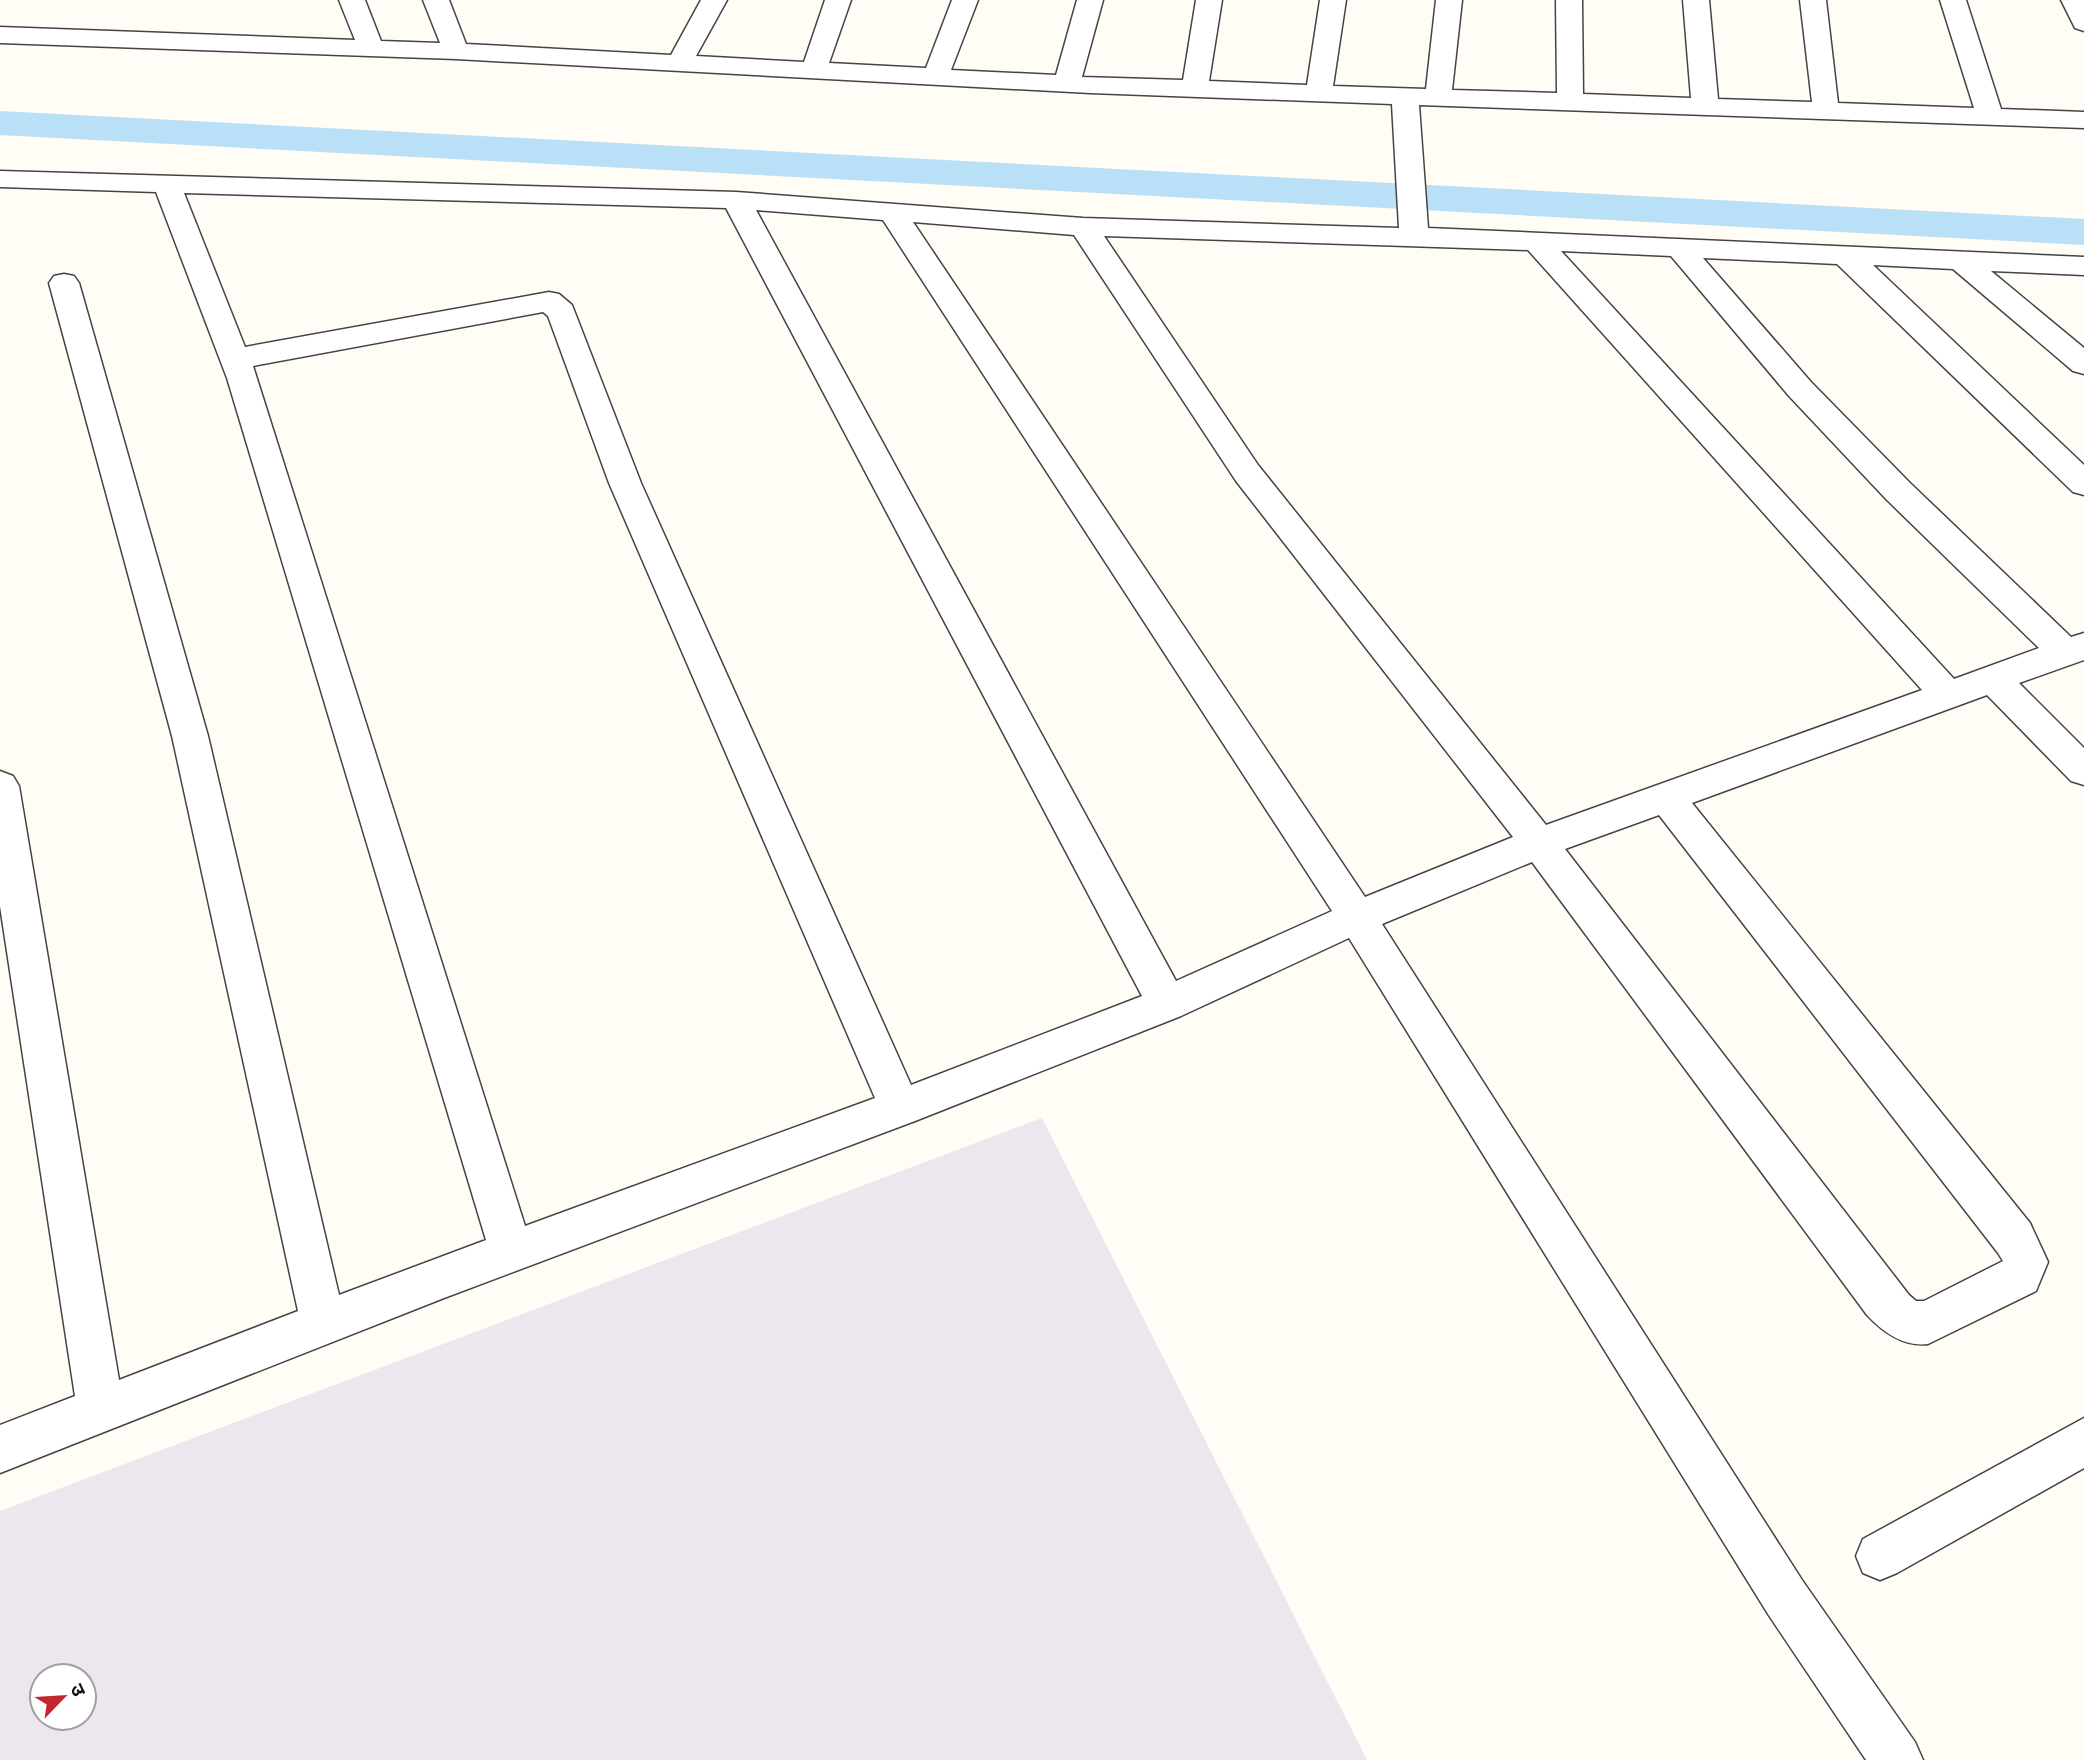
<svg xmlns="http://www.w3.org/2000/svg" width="2084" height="1760" viewBox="0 0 2084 1760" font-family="'Noto Serif','Noto Sans Devanagari',serif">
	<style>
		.industrial { fill: #eee6ef; fill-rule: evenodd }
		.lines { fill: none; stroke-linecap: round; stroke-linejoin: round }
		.canal { fill: #b9e0f7; fill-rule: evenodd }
		.minor-casing { stroke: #444; stroke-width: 3 }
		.minor { fill: #fff; fill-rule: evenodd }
	</style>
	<rect width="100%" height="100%" fill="#fffdf5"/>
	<path class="industrial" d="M 1042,1118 L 1367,1760 L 0,1760 L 0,1511 ZM 42,1676 L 84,1676 L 84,1718 L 42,1718 Z"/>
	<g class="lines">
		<path class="canal" d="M 0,111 L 2084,219 L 2084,245 L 0,135 Z"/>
		<defs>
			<path id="minor" d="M 339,0 L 365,0 L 381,41 L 440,43 L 423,0 L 449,0 L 466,44 L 671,55 L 701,0 L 727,0 L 696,56 L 804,62 L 825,0 L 851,0 L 829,63 L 926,68 L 952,0 L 978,0 L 951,70 L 1056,75 L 1077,0 L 1103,0 L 1082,77 L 1183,80 L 1196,0 L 1222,0 L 1209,81 L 1307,85 L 1320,0 L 1346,0 L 1333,86 L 1426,89 L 1436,0 L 1462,0 L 1452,90 L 1557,93 L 1556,0 L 1582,0 L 1583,94 L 1691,98 L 1683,0 L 1709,0 L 1718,99 L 1812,102 L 1800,0 L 1826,0 L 1838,103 L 1974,108 L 1940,0 L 1966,0 L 2001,109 L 2084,112 L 2084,128 L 1419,105 L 1428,228 L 2084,257 L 2084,275 L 1991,271 L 2084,348 L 2084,374 L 2073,371 L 1953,269 L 1873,265 L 2084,465 L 2084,495 L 2073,492 L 1837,264 L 1703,258 L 1811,382 L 1910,483 L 2071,637 L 2084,633 L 2084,660 L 2019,683 L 2084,748 L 2084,785 L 2071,781 L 1987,695 L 1692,803 L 2030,1223 L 2048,1262 L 2036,1291 L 1928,1344 C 1903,1347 1883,1332 1867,1315 L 1532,862 L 1382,924 L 1802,1580 L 1915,1742 L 1923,1760 L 1866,1760 L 1768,1614 L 1349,938 L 1181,1016 L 915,1121 L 444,1298 L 0,1473 L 0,1425 L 75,1396 L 0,906 L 0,771 L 13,776 L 19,786 L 119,1380 L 298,1311 L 172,736 L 49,283 L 54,276 L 64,274 L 74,276 L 79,283 L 208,736 L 339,1295 L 486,1240 L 227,378 L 156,192 L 0,187 L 0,171 L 736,192 L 1083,218 L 1399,228 L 1392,104 L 1090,93 L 456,59 L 0,43 L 0,27 L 355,40 ZM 184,193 L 726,208 L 1142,996 L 911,1085 L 641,483 L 572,305 L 559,294 L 549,292 L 245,347 ZM 756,210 L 883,220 L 1332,911 L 1176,981 ZM 913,222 L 1074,235 L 1236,481 L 1513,837 L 1365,897 ZM 1104,236 L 1528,250 L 1922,690 L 1546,825 L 1258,465 ZM 1561,251 L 1671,256 L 1789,396 L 1886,499 L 2039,648 L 1954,679 ZM 543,312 L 548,316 L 609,483 L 875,1098 L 525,1226 L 253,366 ZM 1659,815 L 1998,1253 L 2003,1261 L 1924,1301 L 1916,1301 L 1909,1295 L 1565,849 Z
				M 2061,0 L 2084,0 L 2084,31 L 2075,28 Z
				M 2084,1418 L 2084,1468 L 1897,1573 L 1880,1580 L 1863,1573 L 1856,1556 L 1863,1539 Z"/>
		</defs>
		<use href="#minor" class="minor-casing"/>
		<use href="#minor" class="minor"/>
	</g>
	<g transform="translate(63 1697) rotate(65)"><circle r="33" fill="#ffffff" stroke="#a0a0a0" stroke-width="2"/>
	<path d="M0-5L12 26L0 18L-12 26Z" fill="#c4262e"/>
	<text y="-10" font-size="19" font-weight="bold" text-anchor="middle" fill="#111111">उ</text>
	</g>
</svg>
